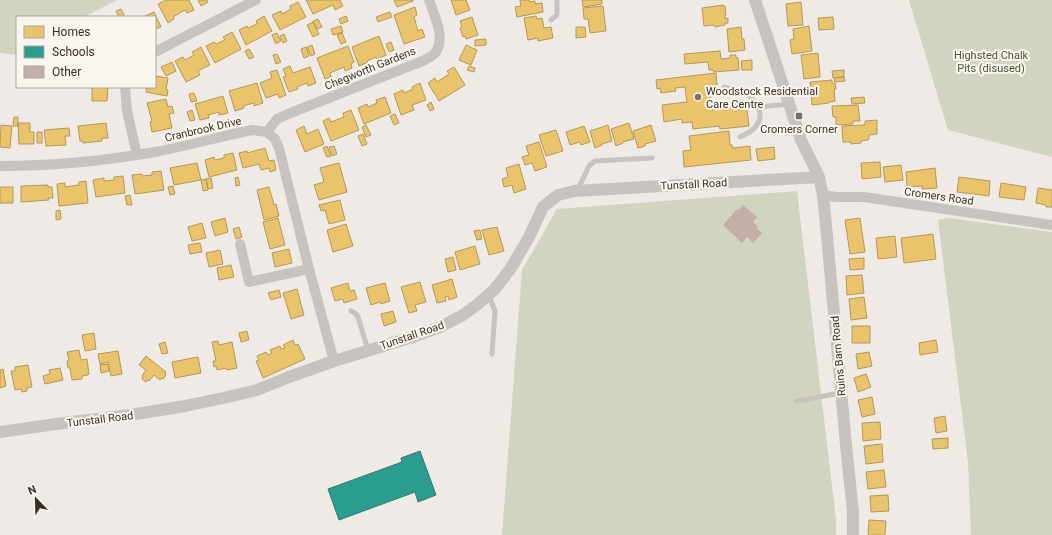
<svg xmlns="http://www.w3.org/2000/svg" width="1052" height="535" viewBox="0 0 1052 535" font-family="Roboto,sans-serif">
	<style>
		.green { fill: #d0d4c0 }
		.homes { fill: #e9c46a; stroke: #b49857 }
		.schools { fill: #2a9d8f; stroke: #2f7c71 }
		.building { fill: #c2afa7 }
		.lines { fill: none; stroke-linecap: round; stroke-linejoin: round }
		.service { stroke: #c8c3be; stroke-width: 5 }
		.minor { stroke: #c8c3be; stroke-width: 10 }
		.tertiary { stroke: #c8c3be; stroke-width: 12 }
		.poi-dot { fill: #79716c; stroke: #faf5ee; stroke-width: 1.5 }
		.labels { text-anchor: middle; stroke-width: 4; stroke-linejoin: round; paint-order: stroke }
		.park-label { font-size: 11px; fill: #495730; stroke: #faf5ee }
		.street-label { font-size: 11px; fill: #3a302b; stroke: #faf5ee }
		.poi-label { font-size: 11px; fill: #3a302b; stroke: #faf5ee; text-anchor: start }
	</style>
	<rect width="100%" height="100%" fill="#efeae5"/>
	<path class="green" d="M 0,0 L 117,0 L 84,17 L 17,17 L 17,55 L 0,53 Z
		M 909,0 L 1052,0 L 1052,157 L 948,130 Z
		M 797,191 L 836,520 L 836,535 L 502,535 L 522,270 L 557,209 Z
		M 948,218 L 1052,232 L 1052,535 L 971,535 L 968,463 L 938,220 Z"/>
	<path class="homes" d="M 166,0 L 189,0 L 194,10 L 187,13 L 185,10 L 173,17 L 174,19 L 168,23 L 158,4 Z
		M 198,0 L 207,0 L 208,2 L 201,6 Z
		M 306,0 L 340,0 L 343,6 L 335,10 L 333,5 L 313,14 Z
		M 394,0 L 413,0 L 413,1 L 397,7 Z
		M 451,0 L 466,0 L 470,10 L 456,15 Z
		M 520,0 L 529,0 L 530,2 L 535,1 L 535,4 L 542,3 L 543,12 L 517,17 L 515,7 L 521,6 Z
		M 582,0 L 602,0 L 602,4 L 583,7 Z
		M 298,2 L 306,17 L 280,30 L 272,15 L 281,11 L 282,14 L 291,9 L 290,6 Z
		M 801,2 L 803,25 L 788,26 L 786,4 Z
		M 723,5 L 723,6 L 725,6 L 726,15 L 725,15 L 725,19 L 728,18 L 728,23 L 725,23 L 725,25 L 715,27 L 714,25 L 704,26 L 702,8 Z
		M 603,6 L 606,31 L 590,33 L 588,19 L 584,19 L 583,8 Z
		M 415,7 L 417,15 L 414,17 L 418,31 L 422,29 L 425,37 L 404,44 L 394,15 Z
		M 121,9 L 125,17 L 119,17 L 116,11 Z
		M 154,12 L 161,27 L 155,29 L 155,17 L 143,17 Z
		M 390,12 L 392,17 L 378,22 L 376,17 Z
		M 264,16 L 272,31 L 246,45 L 239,30 L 247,26 L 248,28 L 257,24 L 256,21 Z
		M 346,16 L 348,21 L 341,24 L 339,19 Z
		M 536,16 L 537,19 L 542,18 L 544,28 L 551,27 L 553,38 L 538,41 L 538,38 L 528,40 L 524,18 Z
		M 472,17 L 478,35 L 466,39 L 465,36 L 463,37 L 460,28 L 462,27 L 460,21 Z
		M 833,17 L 834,29 L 819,30 L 818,18 Z
		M 318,19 L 322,27 L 317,29 L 313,21 Z
		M 313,22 L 319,34 L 313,37 L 307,25 Z
		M 341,26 L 343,32 L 333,35 L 331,29 Z
		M 809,26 L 812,51 L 792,54 L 790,40 L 794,39 L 793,29 Z
		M 576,27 L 585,27 L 586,37 L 576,38 Z
		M 741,27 L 742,39 L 744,39 L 745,50 L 729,52 L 727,29 Z
		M 232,32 L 241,49 L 215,63 L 206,46 L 214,42 L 216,44 L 225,40 L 223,37 Z
		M 277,33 L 281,41 L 276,44 L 272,35 Z
		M 342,33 L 346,42 L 341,44 L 337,35 Z
		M 284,34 L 287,41 L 283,43 L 280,36 Z
		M 379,36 L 386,55 L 377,59 L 376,57 L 367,61 L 368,62 L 359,66 L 352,47 Z
		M 486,39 L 486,45 L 475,46 L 475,40 Z
		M 391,42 L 394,50 L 389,52 L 386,44 Z
		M 312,45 L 315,54 L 311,56 L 307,47 Z
		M 466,45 L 477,50 L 471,65 L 459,60 Z
		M 348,46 L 354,62 L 351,64 L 352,68 L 345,71 L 344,67 L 330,73 L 331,77 L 325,79 L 317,58 Z
		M 201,47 L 210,65 L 198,71 L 200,75 L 186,82 L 175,61 L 183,57 L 185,60 L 194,55 L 192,52 Z
		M 306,47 L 309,56 L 304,58 L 301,49 Z
		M 249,49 L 254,57 L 249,59 L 245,51 Z
		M 720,51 L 721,59 L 730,58 L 730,55 L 736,55 L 736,58 L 738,58 L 739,70 L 714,72 L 713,70 L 709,70 L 708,62 L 685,64 L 684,54 Z
		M 818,53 L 820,77 L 804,79 L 801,55 Z
		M 277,54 L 281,62 L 276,64 L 273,55 Z
		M 752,60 L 752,70 L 742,70 L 741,61 Z
		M 172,62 L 176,71 L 166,76 L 161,67 Z
		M 290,66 L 293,73 L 310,67 L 316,83 L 308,86 L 307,83 L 297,87 L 298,89 L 289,92 L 283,77 L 286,76 L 283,69 Z
		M 469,66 L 475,68 L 474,72 L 467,70 Z
		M 454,67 L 465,85 L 439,101 L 428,83 L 435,78 L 437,82 L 449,74 L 447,71 Z
		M 277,70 L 286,95 L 279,98 L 278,94 L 266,98 L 260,83 L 272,78 L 270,72 Z
		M 844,70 L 844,77 L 833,78 L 832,71 Z
		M 716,73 L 717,85 L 709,86 L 712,110 L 736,107 L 735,104 L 746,102 L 749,126 L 720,129 L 719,126 L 693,129 L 692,122 L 682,123 L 682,119 L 664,122 L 662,105 L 687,102 L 685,87 L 675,88 L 676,91 L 661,93 L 660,88 L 657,89 L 656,80 Z
		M 155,76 L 168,78 L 166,90 L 168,90 L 167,96 L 146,92 L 147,87 L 155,87 Z
		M 844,77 L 845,81 L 835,82 L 834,78 Z
		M 832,80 L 832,83 L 835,83 L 836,89 L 834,89 L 835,101 L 829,102 L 829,103 L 812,105 L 810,82 Z
		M 257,83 L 263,103 L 254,106 L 254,103 L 243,106 L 244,108 L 235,111 L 229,91 Z
		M 420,83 L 426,100 L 412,105 L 414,110 L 401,115 L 394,94 L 403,90 L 404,93 L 413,89 L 412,87 Z
		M 92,87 L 108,87 L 107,101 L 92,101 Z
		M 194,93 L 197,101 L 191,102 L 189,94 Z
		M 223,96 L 228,113 L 219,115 L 219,112 L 208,115 L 209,118 L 200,120 L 195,104 Z
		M 385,97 L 391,113 L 364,124 L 358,108 L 367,104 L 368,107 L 377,103 L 376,100 Z
		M 864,97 L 865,103 L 852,104 L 851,98 Z
		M 166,99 L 168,107 L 172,106 L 174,113 L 169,114 L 172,128 L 152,132 L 150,122 L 152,121 L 147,103 Z
		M 431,102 L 434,109 L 430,111 L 427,105 Z
		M 858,105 L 860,121 L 853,121 L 853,124 L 836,125 L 836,117 L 833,117 L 832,106 Z
		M 192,110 L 195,120 L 190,121 L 187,112 Z
		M 351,110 L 359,130 L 331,141 L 323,121 L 329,118 L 331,122 L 344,117 L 343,113 Z
		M 395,114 L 399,123 L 394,125 L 390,116 Z
		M 14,117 L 18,117 L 18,126 L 13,126 Z
		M 877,120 L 877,134 L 869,135 L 869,139 L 868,139 L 868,140 L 861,141 L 861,143 L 851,144 L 851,142 L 843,142 L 842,126 L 865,125 L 865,121 Z
		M 18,123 L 30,123 L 30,132 L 34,132 L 34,144 L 19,144 Z
		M 106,123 L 108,138 L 102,138 L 102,141 L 83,143 L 83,141 L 80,141 L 78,126 Z
		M 629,123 L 634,139 L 623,142 L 623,143 L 616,146 L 611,129 Z
		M 1,125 L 12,126 L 10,148 L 0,147 Z
		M 366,125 L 371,135 L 366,137 L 362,127 Z
		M 608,125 L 612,141 L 602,144 L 602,145 L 595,148 L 590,131 Z
		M 651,125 L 656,141 L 645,144 L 645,146 L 638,148 L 633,131 Z
		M 304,126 L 307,134 L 318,129 L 324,144 L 305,152 L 296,130 Z
		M 584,126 L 590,142 L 581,145 L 580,142 L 570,145 L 566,132 Z
		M 69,128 L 70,136 L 65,136 L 66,145 L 46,146 L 44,130 Z
		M 556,130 L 563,151 L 546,156 L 539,135 Z
		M 729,131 L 730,145 L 732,145 L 732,148 L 750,146 L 751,160 L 684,167 L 683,151 L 691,150 L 689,136 Z
		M 37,132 L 42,132 L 42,143 L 37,143 Z
		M 363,134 L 367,144 L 362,146 L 358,136 Z
		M 539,142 L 547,167 L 535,171 L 532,163 L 525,165 L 522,157 L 529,155 L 526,146 Z
		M 327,146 L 331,156 L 327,157 L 323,148 Z
		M 334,146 L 337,154 L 332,156 L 329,147 Z
		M 774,147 L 775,159 L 758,161 L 756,149 Z
		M 265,148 L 269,161 L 274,160 L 276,170 L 270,172 L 269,168 L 261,170 L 259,164 L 243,168 L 239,153 L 247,151 L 247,153 Z
		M 233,153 L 237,170 L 209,177 L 205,160 L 214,157 L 215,160 L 224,158 L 224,155 Z
		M 880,162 L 881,177 L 862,179 L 861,163 Z
		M 197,163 L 201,180 L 174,185 L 170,168 Z
		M 339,163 L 347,192 L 319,200 L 314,185 L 324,182 L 320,168 Z
		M 519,164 L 526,189 L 514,193 L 512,185 L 504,187 L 502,179 L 508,177 L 506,168 Z
		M 901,165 L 903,180 L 885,182 L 883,167 Z
		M 935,168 L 937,188 L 922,189 L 922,186 L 907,187 L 906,172 Z
		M 161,171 L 164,190 L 135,194 L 132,175 L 142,174 L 142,176 L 152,175 L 152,172 Z
		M 123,176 L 125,193 L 96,197 L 93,180 L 104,178 L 104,181 L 114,180 L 114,177 Z
		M 238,177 L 240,185 L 236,186 L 235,178 Z
		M 959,177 L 990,181 L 989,196 L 957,192 Z
		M 211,178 L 213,188 L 208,189 L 206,179 Z
		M 206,179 L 208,190 L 203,191 L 201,180 Z
		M 86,181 L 88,203 L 59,206 L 57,184 L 65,183 L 65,187 L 79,185 L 79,182 Z
		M 1001,183 L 1026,187 L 1024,200 L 999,197 Z
		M 48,185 L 48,187 L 52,187 L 53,198 L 48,198 L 49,200 L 21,202 L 21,186 Z
		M 173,186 L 175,194 L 170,195 L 168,187 Z
		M 0,187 L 13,187 L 13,203 L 0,203 Z
		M 269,187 L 274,205 L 276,204 L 279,216 L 264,220 L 257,190 Z
		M 1038,188 L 1052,190 L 1052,207 L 1046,207 L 1046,205 L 1036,203 Z
		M 130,195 L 132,205 L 127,205 L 125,196 Z
		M 340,200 L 345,220 L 329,224 L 325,210 L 321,211 L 319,205 Z
		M 60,210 L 61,219 L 56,220 L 56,211 Z
		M 225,218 L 228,232 L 215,236 L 211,222 Z
		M 278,218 L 285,245 L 270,249 L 263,222 Z
		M 860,218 L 865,252 L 850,254 L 845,220 Z
		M 202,223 L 206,238 L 192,241 L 188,227 Z
		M 346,224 L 353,246 L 333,252 L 327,230 Z
		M 239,227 L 242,237 L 236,239 L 233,229 Z
		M 497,227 L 504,251 L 489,255 L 482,230 Z
		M 480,230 L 482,239 L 477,240 L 474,231 Z
		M 933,234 L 936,259 L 904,263 L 901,238 Z
		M 895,236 L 897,257 L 878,259 L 876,238 Z
		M 200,243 L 202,252 L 190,254 L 188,245 Z
		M 475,246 L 480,264 L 460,270 L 455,252 Z
		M 289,249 L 292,263 L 275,267 L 272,253 Z
		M 220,250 L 223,264 L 209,267 L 206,253 Z
		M 453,257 L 456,270 L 448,272 L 445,259 Z
		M 864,258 L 864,269 L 850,270 L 849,259 Z
		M 231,265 L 234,277 L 219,280 L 217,268 Z
		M 862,275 L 864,293 L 847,295 L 846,276 Z
		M 452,279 L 457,297 L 449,300 L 448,296 L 445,297 L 446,301 L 437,303 L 432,285 Z
		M 420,282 L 426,302 L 415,305 L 417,311 L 409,313 L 401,287 Z
		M 348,283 L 350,291 L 354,290 L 357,299 L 344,303 L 343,299 L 335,301 L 331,288 Z
		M 385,283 L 390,301 L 381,304 L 380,302 L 371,305 L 366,288 Z
		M 297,289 L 304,315 L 291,319 L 283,293 Z
		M 279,290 L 281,297 L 271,300 L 268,293 Z
		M 864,297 L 867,318 L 851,320 L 849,299 Z
		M 393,311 L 396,322 L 384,326 L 381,314 Z
		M 852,326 L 870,326 L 870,343 L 852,343 Z
		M 247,331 L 249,340 L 241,342 L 239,333 Z
		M 94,333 L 96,349 L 85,351 L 82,335 Z
		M 293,340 L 295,345 L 298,344 L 305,359 L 263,378 L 256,361 L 259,360 L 257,356 L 266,352 L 268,355 L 272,353 L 270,350 L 280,346 L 281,349 L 285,348 L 283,345 Z
		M 936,340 L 938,352 L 920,355 L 919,343 Z
		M 218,341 L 219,345 L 232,342 L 237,368 L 227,370 L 226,368 L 217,370 L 216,366 L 214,367 L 213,361 L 216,361 L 212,342 Z
		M 165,342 L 168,353 L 162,354 L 159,344 Z
		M 79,350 L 81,360 L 87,359 L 89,374 L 88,374 L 88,375 L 82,376 L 82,379 L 72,380 L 70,368 L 68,368 L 67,361 L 69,360 L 67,352 Z
		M 118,351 L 122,374 L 111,376 L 108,362 L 100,364 L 98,354 Z
		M 869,352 L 872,366 L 858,369 L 856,354 Z
		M 146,356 L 166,372 L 165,374 L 166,375 L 163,379 L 162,378 L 160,380 L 154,375 L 149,381 L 148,380 L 146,382 L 142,379 L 143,377 L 142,376 L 146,370 L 139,365 Z
		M 198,357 L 201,373 L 175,378 L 172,362 Z
		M 108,364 L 109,371 L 101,373 L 100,365 Z
		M 28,365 L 32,387 L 27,388 L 27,391 L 22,392 L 21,389 L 15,390 L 11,371 L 15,371 L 15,367 Z
		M 60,368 L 63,380 L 45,384 L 43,376 L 50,374 L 49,370 Z
		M 3,369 L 6,386 L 0,388 L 0,370 Z
		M 866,374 L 871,387 L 858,392 L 854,378 Z
		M 872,397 L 875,414 L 862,417 L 858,400 Z
		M 945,416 L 947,431 L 936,433 L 934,418 Z
		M 880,422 L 881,439 L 863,441 L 862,423 Z
		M 948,438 L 948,448 L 933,449 L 932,439 Z
		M 882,444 L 883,462 L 866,464 L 864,446 Z
		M 884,470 L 886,487 L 868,489 L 866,472 Z
		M 888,495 L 889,511 L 871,512 L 870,496 Z
		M 869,520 L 886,521 L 885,535 L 868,535 Z"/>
	<path class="schools" d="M 420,451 L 436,495 L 418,502 L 415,492 L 339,520 L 328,489 L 402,462 L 401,458 Z"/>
	<path class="building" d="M 743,205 L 757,217 L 753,222 L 758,227 L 756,228 L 762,233 L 753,243 L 747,237 L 742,243 L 723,225 L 737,209 L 739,210 Z"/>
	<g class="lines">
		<path class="service" d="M 551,20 L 557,15 L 557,0
			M 724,87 C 730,89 737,90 743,93 C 756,99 766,113 756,126 C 752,132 746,134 740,137
			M 759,107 L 788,104
			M 578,189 L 589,166 L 595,161 L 652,158
			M 489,296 L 495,311 L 492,354
			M 351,311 L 356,314 L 358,317 L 368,350
			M 797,401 L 840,393"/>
		<path class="minor" d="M 155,52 L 256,0
			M 125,87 L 127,111 L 137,155
			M 267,132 L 277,119 L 288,114 L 425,60 C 427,58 431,57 433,55 C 448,42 434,15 429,0
			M 0,166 C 52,166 104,161 155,152 C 188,146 220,136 253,130 L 267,132 L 275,139 L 279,148 L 309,269 L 334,361
			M 823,195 L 836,197 L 864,197 L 1052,225
			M 240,244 L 249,282 L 309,269"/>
		<path class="tertiary" d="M 755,0 L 801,140 L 819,177 L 823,195 L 827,236 L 846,445 L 853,512 L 853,535
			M 0,432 L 56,424 L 130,415 L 185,406 L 223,398 L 257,390 L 289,377 L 334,361 L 416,336 L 440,327 L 463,315 L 478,304 L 495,289 L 511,268 L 529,237 L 543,207 L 558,195 L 574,191 L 819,177"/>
	</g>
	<g class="poi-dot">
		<circle cx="698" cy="97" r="4"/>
		<rect x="795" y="112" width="8" height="8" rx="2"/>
	</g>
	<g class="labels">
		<g class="park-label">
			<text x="991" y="59">Highsted Chalk<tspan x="991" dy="13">Pits (disused)</tspan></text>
		</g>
		<g class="street-label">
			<text transform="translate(370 68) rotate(-22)" y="4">Chegworth Gardens</text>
			<text transform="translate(203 129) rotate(-13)" y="4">Cranbrook Drive</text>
			<text transform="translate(694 184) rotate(-3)" y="4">Tunstall Road</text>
			<text transform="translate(939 196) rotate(8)" y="4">Cromers Road</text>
			<text transform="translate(412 335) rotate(-19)" y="4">Tunstall Road</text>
			<text transform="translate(838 356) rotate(-95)" y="4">Ruins Barn Road</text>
			<text transform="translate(100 419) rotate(-7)" y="4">Tunstall Road</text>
		</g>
		<g class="poi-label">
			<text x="706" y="95">Woodstock Residential<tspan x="706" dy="13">Care Centre</tspan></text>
			<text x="799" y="133" text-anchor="middle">Cromers Corner</text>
		</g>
	</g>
	<rect x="16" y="16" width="140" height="72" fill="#faf5ee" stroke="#ada6a0"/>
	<rect x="24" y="26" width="20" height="12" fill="#e9c46a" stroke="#ada6a0"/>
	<text x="52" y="36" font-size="12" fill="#3a302b">Homes</text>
	<rect x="24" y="46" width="20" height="12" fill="#2a9d8f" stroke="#ada6a0"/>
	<text x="52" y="56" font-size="12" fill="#3a302b">Schools</text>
	<rect x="24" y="66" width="20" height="12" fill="#c2afa7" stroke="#ada6a0"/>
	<text x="52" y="76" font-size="12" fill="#3a302b">Other</text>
	<g transform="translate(36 499) rotate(337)" stroke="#faf5ee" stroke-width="3" paint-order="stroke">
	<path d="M0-3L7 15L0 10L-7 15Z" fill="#3a302b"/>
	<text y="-6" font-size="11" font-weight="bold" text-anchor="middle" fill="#3a302b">N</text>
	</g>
</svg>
